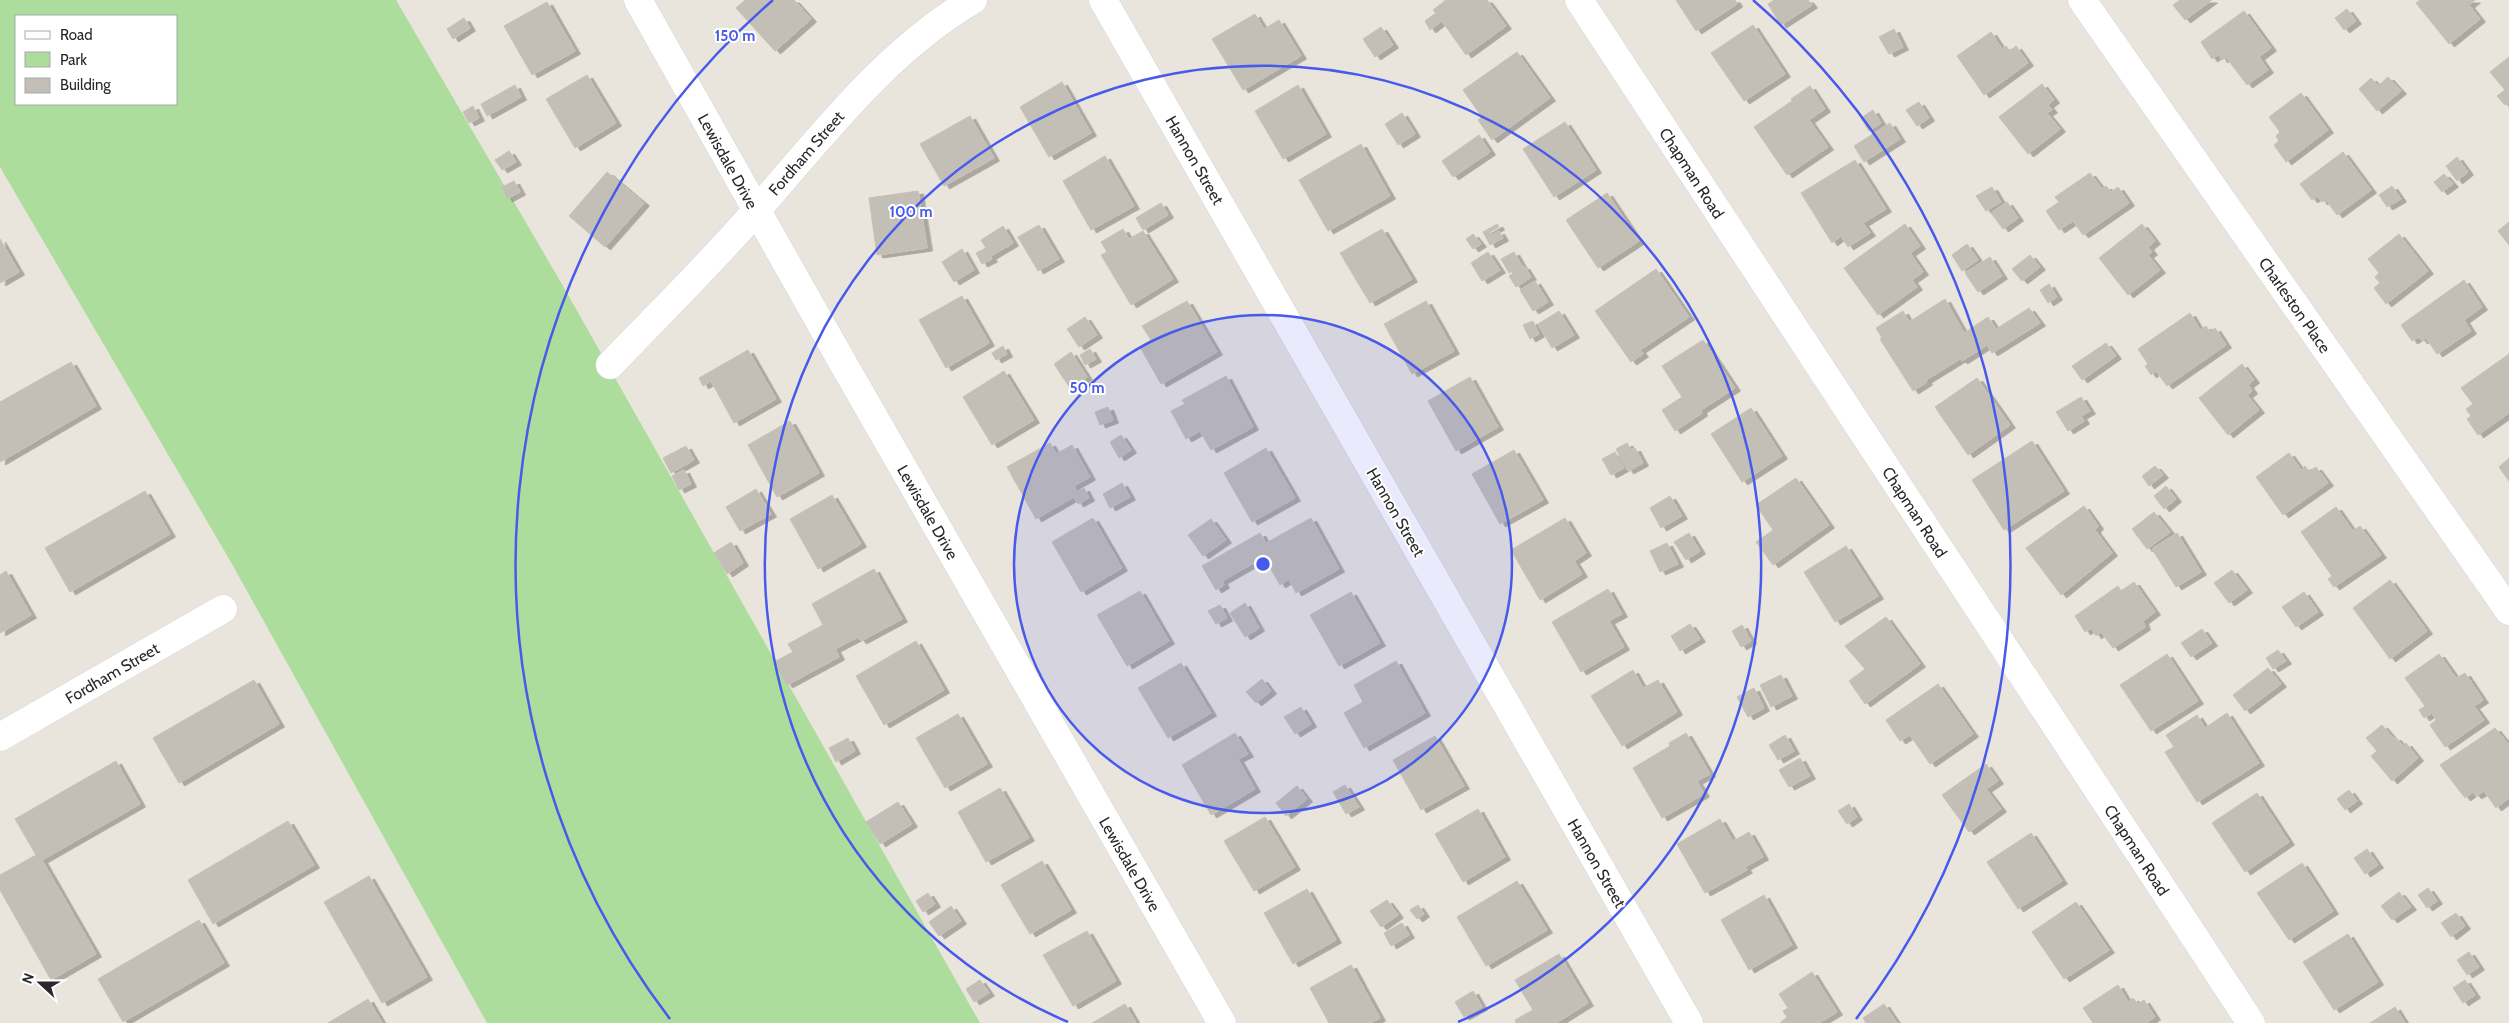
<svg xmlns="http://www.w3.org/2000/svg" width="2509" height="1023" viewBox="0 0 2509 1023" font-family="Cabin,sans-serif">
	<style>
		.green { fill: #addd9c; fill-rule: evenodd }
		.building { fill: #c3bfb7; stroke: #c5c1b6; filter: url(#shadow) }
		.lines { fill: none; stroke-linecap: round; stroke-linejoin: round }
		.minor-casing { stroke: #d1d3e1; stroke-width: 29 }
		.minor { stroke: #fff; stroke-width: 28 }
		.ring { fill: none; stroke: #475aec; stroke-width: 2.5 }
		.labels { text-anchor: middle; stroke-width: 4; stroke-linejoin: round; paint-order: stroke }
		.street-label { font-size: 16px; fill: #292929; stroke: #fff }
		.centre { fill: #475aec; stroke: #fff; stroke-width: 2.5 }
		.ring-label { font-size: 15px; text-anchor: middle; font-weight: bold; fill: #475aec; stroke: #fff; stroke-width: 4; stroke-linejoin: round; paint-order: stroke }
	</style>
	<defs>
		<filter id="shadow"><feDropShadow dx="5.5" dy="3" stdDeviation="0" flood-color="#0004"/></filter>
	</defs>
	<rect width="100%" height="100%" fill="#eae5dc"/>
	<path class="green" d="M 0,0 L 396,0 L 563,286 L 980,1023 L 487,1023 L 232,564 L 0,167 ZM 16,16 L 176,16 L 176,104 L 16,104 Z"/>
	<path class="building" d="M 745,0 L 794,0 L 811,19 L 775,51 L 736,8 Z
		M 1446,0 L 1487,0 L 1506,26 L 1466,55 L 1442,21 L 1430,30 L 1425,21 L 1436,13 L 1433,10 Z
		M 1676,0 L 1735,0 L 1737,4 L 1696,31 Z
		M 1774,0 L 1808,0 L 1812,5 L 1781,25 L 1768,4 Z
		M 2180,0 L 2179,0 L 2212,0 L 2185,20 L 2173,5 Z
		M 2420,0 L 2475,0 L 2469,5 L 2480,19 L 2449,44 L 2416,3 Z
		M 547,2 L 575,51 L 532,75 L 504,26 Z
		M 2347,9 L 2356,21 L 2344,30 L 2335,18 Z
		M 2244,11 L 2271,48 L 2259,57 L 2268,70 L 2247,85 L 2226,57 L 2222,60 L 2219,54 L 2212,59 L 2201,42 Z
		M 1255,14 L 1264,29 L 1279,20 L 1301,56 L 1243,90 L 1212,39 Z
		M 464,18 L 470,28 L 453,39 L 447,29 Z
		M 1753,25 L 1785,74 L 1744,101 L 1711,53 Z
		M 1381,27 L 1393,45 L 1375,57 L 1363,39 Z
		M 1894,29 L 1903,47 L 1889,54 L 1879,37 Z
		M 1991,32 L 2002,49 L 2006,46 L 2010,51 L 2016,46 L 2028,63 L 1984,95 L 1957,56 Z
		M 1517,52 L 1550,98 L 1492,140 L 1478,120 L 1482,117 L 1463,90 Z
		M 2509,57 L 2509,105 L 2507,103 L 2505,105 L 2497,96 L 2505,90 L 2490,72 Z
		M 587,75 L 616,123 L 575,148 L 546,99 Z
		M 2388,77 L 2401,91 L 2377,111 L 2359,89 L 2371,78 L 2378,86 Z
		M 1062,82 L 1091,133 L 1049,157 L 1020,107 Z
		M 2042,84 L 2054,100 L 2048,105 L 2052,110 L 2047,113 L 2060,129 L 2028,154 L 1999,117 Z
		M 515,85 L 521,97 L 487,116 L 481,104 Z
		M 1298,85 L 1326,134 L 1283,159 L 1255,111 Z
		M 1810,86 L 1825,109 L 1809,120 L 1828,147 L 1787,175 L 1754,127 L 1792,101 L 1791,99 Z
		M 2301,93 L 2328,130 L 2286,162 L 2274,145 L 2279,141 L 2276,136 L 2280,132 L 2269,117 Z
		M 1919,102 L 1929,118 L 1917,126 L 1906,110 Z
		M 473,106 L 479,118 L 469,123 L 463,112 Z
		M 1873,110 L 1881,123 L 1869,131 L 1861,118 Z
		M 1402,113 L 1415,134 L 1398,145 L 1385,124 Z
		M 970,116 L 994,158 L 944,186 L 920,144 Z
		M 1565,122 L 1596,170 L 1554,197 L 1523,149 Z
		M 1890,123 L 1900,139 L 1864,162 L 1854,146 Z
		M 1479,135 L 1490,152 L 1453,177 L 1442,161 Z
		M 1361,144 L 1390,196 L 1328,231 L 1299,180 Z
		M 509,151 L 516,162 L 502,170 L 495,160 Z
		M 2343,152 L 2371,190 L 2337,215 L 2326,200 L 2322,202 L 2318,196 L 2312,200 L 2300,184 Z
		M 1105,156 L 1134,206 L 1091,230 L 1063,181 Z
		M 2457,157 L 2468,172 L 2457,181 L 2446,166 Z
		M 1855,160 L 1886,209 L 1863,223 L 1870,233 L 1848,247 L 1841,236 L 1832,243 L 1801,193 Z
		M 607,172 L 644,203 L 605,247 L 569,216 Z
		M 2090,173 L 2102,189 L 2106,186 L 2111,192 L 2118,187 L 2129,203 L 2083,235 L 2073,221 L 2059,230 L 2046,211 L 2059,202 L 2055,197 Z
		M 2444,174 L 2453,184 L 2442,192 L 2434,182 Z
		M 514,181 L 520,192 L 507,199 L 502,187 Z
		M 2392,186 L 2401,199 L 2387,207 L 2379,195 Z
		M 1992,187 L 2001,202 L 1986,211 L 1976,196 Z
		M 918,191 L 927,248 L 877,255 L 869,198 Z
		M 1607,193 L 1639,241 L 1598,268 L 1566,220 Z
		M 2007,202 L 2018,218 L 2003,229 L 1991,213 Z
		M 1161,203 L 1168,215 L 1143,230 L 1136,218 Z
		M 2509,222 L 2509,245 L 2498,231 Z
		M 1497,224 L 1499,227 L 1490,232 L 1492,235 L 1499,231 L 1503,238 L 1490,245 L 1483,232 Z
		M 1905,224 L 1920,246 L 1910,253 L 1923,272 L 1912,280 L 1917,287 L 1878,315 L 1844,268 Z
		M 2142,224 L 2155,241 L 2148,247 L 2152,252 L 2148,255 L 2160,270 L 2128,295 L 2099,258 Z
		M 1039,225 L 1059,259 L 1038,271 L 1018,237 Z
		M 1003,226 L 1013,243 L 991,256 L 981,240 Z
		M 1123,229 L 1129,239 L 1143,231 L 1173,279 L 1131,305 L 1101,255 L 1107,252 L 1101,242 Z
		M 1382,229 L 1412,279 L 1370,303 L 1340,253 Z
		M 1473,234 L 1481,244 L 1473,249 L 1466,239 Z
		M 2399,234 L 2428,271 L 2386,304 L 2374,288 L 2380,283 L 2375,277 L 2379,273 L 2368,259 Z
		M 0,239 L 19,272 L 0,283 Z
		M 1967,244 L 1978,260 L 1962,271 L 1952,255 Z
		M 986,248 L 992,259 L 982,264 L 976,253 Z
		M 962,249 L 974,270 L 954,282 L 942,262 Z
		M 1488,252 L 1500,270 L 1482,281 L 1471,263 Z
		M 1514,252 L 1522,266 L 1509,273 L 1501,259 Z
		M 2030,255 L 2040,267 L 2022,281 L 2012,269 Z
		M 1990,257 L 2002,276 L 1978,292 L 1965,273 Z
		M 1524,266 L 1531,277 L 1516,287 L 1509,276 Z
		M 1656,269 L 1689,317 L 1640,350 L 1643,354 L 1631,362 L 1595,311 Z
		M 2464,280 L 2482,307 L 2464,320 L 2471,331 L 2437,354 L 2426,338 L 2422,341 L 2419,337 L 2412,341 L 2401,325 Z
		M 1535,281 L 1548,302 L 1533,311 L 1520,290 Z
		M 2049,284 L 2057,297 L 2048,303 L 2040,290 Z
		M 962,296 L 989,343 L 946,368 L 919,320 Z
		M 1945,299 L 1964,333 L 1988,317 L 1996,329 L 2029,308 L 2040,323 L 1992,353 L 1987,345 L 1962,361 L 1960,359 L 1926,380 L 1927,382 L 1913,391 L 1880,339 L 1882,338 L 1876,328 L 1903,311 L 1909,322 Z
		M 1187,301 L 1217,352 L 1161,384 L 1140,347 L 1151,340 L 1142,326 Z
		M 1426,301 L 1454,351 L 1412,374 L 1384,324 Z
		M 1559,311 L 1574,335 L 1552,348 L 1538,324 Z
		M 2190,313 L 2200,330 L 2206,326 L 2210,332 L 2215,328 L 2226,345 L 2167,386 L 2156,371 L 2151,375 L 2145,366 L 2148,364 L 2138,349 Z
		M 1085,317 L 1097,335 L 1079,347 L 1067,329 Z
		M 1533,321 L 1539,334 L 1530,339 L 1523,325 Z
		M 1703,340 L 1735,388 L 1701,410 L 1702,413 L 1675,431 L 1662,410 L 1682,397 L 1662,366 Z
		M 2106,343 L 2116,356 L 2082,380 L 2072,366 Z
		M 1003,346 L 1007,354 L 996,360 L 992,353 Z
		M 1090,349 L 1096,359 L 1085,365 L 1080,355 Z
		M 748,350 L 776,399 L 734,423 L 711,381 L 703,386 L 699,378 Z
		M 1071,352 L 1087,377 L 1070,388 L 1054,364 Z
		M 2509,354 L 2509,413 L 2478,435 L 2467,419 L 2471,416 L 2466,409 L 2473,404 L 2461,388 Z
		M 71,362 L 96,406 L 0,462 L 0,402 Z
		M 2242,364 L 2254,380 L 2248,385 L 2252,391 L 2247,395 L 2259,410 L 2228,435 L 2199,398 Z
		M 1004,371 L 1034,420 L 992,445 L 963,397 Z
		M 1226,376 L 1253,427 L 1211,450 L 1200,431 L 1186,439 L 1171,411 L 1185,404 L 1182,400 Z
		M 1470,377 L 1498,427 L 1456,451 L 1428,401 Z
		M 1977,378 L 2010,425 L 1968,455 L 1935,407 Z
		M 2081,397 L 2090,411 L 2081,416 L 2084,421 L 2068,431 L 2056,412 Z
		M 1108,407 L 1113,420 L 1100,425 L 1095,412 Z
		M 1751,408 L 1782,456 L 1742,482 L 1711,434 Z
		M 790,421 L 819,473 L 777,497 L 748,445 Z
		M 1121,435 L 1131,450 L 1119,458 L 1110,442 Z
		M 2032,441 L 2064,491 L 2004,530 L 1972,480 Z
		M 1050,443 L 1056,454 L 1072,445 L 1090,477 L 1074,486 L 1077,492 L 1084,488 L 1089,498 L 1078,504 L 1074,497 L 1036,519 L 1007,467 Z
		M 1627,443 L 1631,450 L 1635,448 L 1643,463 L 1628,471 L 1616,449 Z
		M 686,446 L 694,460 L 671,473 L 663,458 Z
		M 1266,448 L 1295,498 L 1252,522 L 1224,473 Z
		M 1514,450 L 1543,500 L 1500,524 L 1472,474 Z
		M 1615,452 L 1624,468 L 1611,475 L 1602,459 Z
		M 2289,453 L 2301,470 L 2305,466 L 2309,471 L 2316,467 L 2328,483 L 2283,515 L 2256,477 Z
		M 2509,458 L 2509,481 L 2499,467 Z
		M 2155,466 L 2163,475 L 2149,486 L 2142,476 Z
		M 684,470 L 691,484 L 679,490 L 672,476 Z
		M 1796,478 L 1829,525 L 1773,565 L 1756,542 L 1773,530 L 1756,505 Z
		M 1122,483 L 1130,497 L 1110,508 L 1103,494 Z
		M 2166,486 L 2176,499 L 2164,509 L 2154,496 Z
		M 756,489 L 771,514 L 740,531 L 726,507 Z
		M 145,491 L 170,534 L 70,592 L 45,548 Z
		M 832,495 L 861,544 L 818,569 L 790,519 Z
		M 1670,496 L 1682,516 L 1661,528 L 1650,508 Z
		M 2084,506 L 2098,526 L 2095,530 L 2112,553 L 2061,595 L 2026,548 Z
		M 2336,507 L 2353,531 L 2360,526 L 2381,555 L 2334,587 L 2328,579 L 2332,576 L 2301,532 Z
		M 2154,512 L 2170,532 L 2147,549 L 2132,529 Z
		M 1093,518 L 1122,568 L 1081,592 L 1052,542 Z
		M 1311,518 L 1339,569 L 1296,593 L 1289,579 L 1280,585 L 1264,557 L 1222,581 L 1224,585 L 1216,590 L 1202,566 L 1260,533 L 1266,543 Z
		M 1565,518 L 1586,553 L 1574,561 L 1582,574 L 1540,600 L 1511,550 Z
		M 1211,519 L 1226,540 L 1203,556 L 1188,535 Z
		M 1689,533 L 1700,551 L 1686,560 L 1674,542 Z
		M 2177,533 L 2201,572 L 2176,587 L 2152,549 Z
		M 731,542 L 743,563 L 727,574 L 714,553 Z
		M 1667,543 L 1678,564 L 1660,572 L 1650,551 Z
		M 1846,546 L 1878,596 L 1835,622 L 1804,572 Z
		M 874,569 L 902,619 L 861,641 L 858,637 L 835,649 L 839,657 L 787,685 L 774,662 L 793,652 L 788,644 L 823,625 L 812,604 Z
		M 2232,570 L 2247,590 L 2229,603 L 2214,583 Z
		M 6,571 L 31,615 L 0,633 L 0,575 Z
		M 2390,580 L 2427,631 L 2390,659 L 2353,608 Z
		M 2134,582 L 2155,612 L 2143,621 L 2145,627 L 2113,648 L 2101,632 L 2096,636 L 2091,628 L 2085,632 L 2075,616 L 2118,586 L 2121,591 Z
		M 1608,589 L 1622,614 L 1609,621 L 1624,647 L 1581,672 L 1552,622 Z
		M 1140,591 L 1169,641 L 1127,666 L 1097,615 Z
		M 1351,592 L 1380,643 L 1339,666 L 1310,615 Z
		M 2304,592 L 2318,612 L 2296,627 L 2282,607 Z
		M 1245,603 L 1259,628 L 1245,637 L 1230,613 Z
		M 1220,605 L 1227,618 L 1216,624 L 1208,611 Z
		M 1886,617 L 1920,664 L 1865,704 L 1849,681 L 1865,669 L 1845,646 Z
		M 1690,624 L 1700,639 L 1680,651 L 1671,636 Z
		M 1742,625 L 1751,641 L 1741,647 L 1732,631 Z
		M 2202,629 L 2212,643 L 2191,657 L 2181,643 Z
		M 916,641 L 944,690 L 884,725 L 856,676 Z
		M 2278,650 L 2286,661 L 2273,669 L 2266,658 Z
		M 2167,654 L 2198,701 L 2151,731 L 2120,685 Z
		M 2439,654 L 2456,678 L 2465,673 L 2483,700 L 2474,706 L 2484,720 L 2445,747 L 2430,725 L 2436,720 L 2432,713 L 2424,718 L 2419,710 L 2425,706 L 2405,678 Z
		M 1396,661 L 1425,713 L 1364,748 L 1344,713 L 1363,702 L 1354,685 Z
		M 1181,663 L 1211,713 L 1168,738 L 1138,688 Z
		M 2268,668 L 2281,684 L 2245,711 L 2233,695 Z
		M 1633,670 L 1643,688 L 1658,680 L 1677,712 L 1622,746 L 1591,696 Z
		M 1781,675 L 1792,696 L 1771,707 L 1760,685 Z
		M 1262,679 L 1271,691 L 1256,703 L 1246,692 Z
		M 254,680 L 279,724 L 179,783 L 153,738 Z
		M 1938,684 L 1973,734 L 1930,764 L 1910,735 L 1900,741 L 1886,720 Z
		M 1754,688 L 1764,708 L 1748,717 L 1737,697 Z
		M 1301,707 L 1311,724 L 1295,734 L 1284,717 Z
		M 2227,713 L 2259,763 L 2197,802 L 2165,752 L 2174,747 L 2166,735 L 2197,715 L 2205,728 Z
		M 958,714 L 987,764 L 945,788 L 916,738 Z
		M 2382,725 L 2394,739 L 2395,737 L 2403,746 L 2406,743 L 2418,758 L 2392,781 L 2371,756 L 2377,751 L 2366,738 Z
		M 2495,728 L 2508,744 L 2509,743 L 2509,798 L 2496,808 L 2484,791 L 2476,796 L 2473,792 L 2465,798 L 2440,765 Z
		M 1235,733 L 1248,754 L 1238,759 L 1255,789 L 1211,815 L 1182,765 Z
		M 1686,733 L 1710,774 L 1697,781 L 1704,794 L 1662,818 L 1633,768 L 1670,746 L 1669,743 Z
		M 1785,735 L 1794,751 L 1778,760 L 1769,745 Z
		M 1435,736 L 1464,786 L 1421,810 L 1393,760 Z
		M 848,738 L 855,751 L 836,762 L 829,748 Z
		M 1800,758 L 1810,776 L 1789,787 L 1779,770 Z
		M 116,761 L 140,804 L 42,860 L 36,855 L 15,819 Z
		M 1986,764 L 1998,781 L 1986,789 L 2001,809 L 1969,832 L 1942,795 Z
		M 1345,785 L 1359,807 L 1346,814 L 1333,792 Z
		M 1297,786 L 1307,799 L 1286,816 L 1276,803 Z
		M 1000,788 L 1029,838 L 986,862 L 958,812 Z
		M 2349,790 L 2357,801 L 2345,810 L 2337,799 Z
		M 2257,793 L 2289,842 L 2245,872 L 2212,823 Z
		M 898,802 L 912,824 L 880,844 L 866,822 Z
		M 1849,804 L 1857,817 L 1847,824 L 1838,811 Z
		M 1478,809 L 1505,857 L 1463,882 L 1435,834 Z
		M 1265,817 L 1295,867 L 1254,891 L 1224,841 Z
		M 1720,819 L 1733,841 L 1749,832 L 1763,857 L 1745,867 L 1747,870 L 1705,893 L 1677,844 Z
		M 288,821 L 314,865 L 213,924 L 188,880 Z
		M 2031,833 L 2062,881 L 2018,909 L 1987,862 Z
		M 2367,849 L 2378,865 L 2365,874 L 2354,858 Z
		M 36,855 L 42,860 L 96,954 L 51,980 L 0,890 L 0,875 Z
		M 1042,861 L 1071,910 L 1030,934 L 1001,885 Z
		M 2302,863 L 2333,911 L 2289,940 L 2257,893 Z
		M 369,876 L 427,977 L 382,1003 L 324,902 Z
		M 1517,881 L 1547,930 L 1486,966 L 1457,917 Z
		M 2428,888 L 2437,901 L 2427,908 L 2418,895 Z
		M 1307,889 L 1336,940 L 1293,964 L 1264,913 Z
		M 2399,892 L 2411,907 L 2392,920 L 2381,906 Z
		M 928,893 L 935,904 L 923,912 L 916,901 Z
		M 1764,895 L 1792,945 L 1749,970 L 1721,920 Z
		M 1387,900 L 1398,915 L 1381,927 L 1370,911 Z
		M 2076,902 L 2109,950 L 2064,979 L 2032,932 Z
		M 1418,905 L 1424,914 L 1417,919 L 1410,910 Z
		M 951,906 L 961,921 L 939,936 L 929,922 Z
		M 2456,913 L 2465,926 L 2451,937 L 2441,923 Z
		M 199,920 L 224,963 L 123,1022 L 98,979 Z
		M 1402,923 L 1409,935 L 1391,946 L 1384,933 Z
		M 1087,931 L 1116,981 L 1073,1006 L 1043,955 Z
		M 2348,934 L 2378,982 L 2334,1010 L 2303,962 Z
		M 2469,952 L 2479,967 L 2467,975 L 2457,960 Z
		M 1559,954 L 1588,1003 L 1556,1023 L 1516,1023 L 1515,1020 L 1533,1010 L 1515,980 Z
		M 1351,965 L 1380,1018 L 1370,1023 L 1329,1023 L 1310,988 Z
		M 1812,972 L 1837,1012 L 1819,1023 L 1780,1023 L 1787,1017 L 1783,1011 L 1788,1008 L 1779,994 Z
		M 980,980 L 989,993 L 974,1002 L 966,989 Z
		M 2465,980 L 2475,995 L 2463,1003 L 2453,988 Z
		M 2118,985 L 2128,1002 L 2133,998 L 2138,1004 L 2144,1000 L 2155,1017 L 2146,1023 L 2093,1023 L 2083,1008 Z
		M 1473,991 L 1482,1007 L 1464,1017 L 1455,1002 Z
		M 368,999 L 382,1023 L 328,1023 Z
		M 1125,1004 L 1136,1023 L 1092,1023 Z
		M 1884,1004 L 1897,1023 L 1866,1023 L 1863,1018 Z
		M 2395,1007 L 2405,1023 L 2370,1023 Z"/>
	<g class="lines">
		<defs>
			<path id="minor" d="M 638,0 L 844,365 L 1222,1023
				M 1103,0 L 1689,1023
				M 1579,0 L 2251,1023
				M 2082,0 L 2509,611
				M 610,365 C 659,314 710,264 756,211 C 823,135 885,52 973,0
				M 0,737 L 223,609"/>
		</defs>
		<use href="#minor" class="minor-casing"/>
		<use href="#minor" class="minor"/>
	</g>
	<circle cx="1263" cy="564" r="249" fill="#475aec" fill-opacity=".12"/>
	<g class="ring">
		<circle cx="1263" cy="564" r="249"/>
		<path d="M1068 1022A498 498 0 1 1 1458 1022"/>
		<path d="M670 1019A747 747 0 0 1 773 0M1753 0A747 747 0 0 1 1856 1019"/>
	</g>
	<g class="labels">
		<g class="street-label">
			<text transform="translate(806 153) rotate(-49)" y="6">Fordham Street</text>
			<text transform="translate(1195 160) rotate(60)" y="6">Hannon Street</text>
			<text transform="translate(728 161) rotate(61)" y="6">Lewisdale Drive</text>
			<text transform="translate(1692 173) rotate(57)" y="6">Chapman Road</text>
			<text transform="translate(2295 305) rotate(55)" y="6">Charleston Place</text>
			<text transform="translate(928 512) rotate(60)" y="6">Lewisdale Drive</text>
			<text transform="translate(1396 512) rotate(60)" y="6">Hannon Street</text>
			<text transform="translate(1915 512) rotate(57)" y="6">Chapman Road</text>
			<text transform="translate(112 673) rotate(-30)" y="6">Fordham Street</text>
			<text transform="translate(2137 850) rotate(57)" y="6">Chapman Road</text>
			<text transform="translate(1597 863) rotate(60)" y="6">Hannon Street</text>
			<text transform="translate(1130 864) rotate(60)" y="6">Lewisdale Drive</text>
		</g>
	</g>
	<circle cx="1263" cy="564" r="8" class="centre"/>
	<g class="ring-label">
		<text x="735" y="41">150 m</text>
		<text x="911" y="217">100 m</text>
		<text x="1087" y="393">50 m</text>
	</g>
	<rect x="15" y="15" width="162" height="90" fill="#ffffff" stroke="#a9a9a9"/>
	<rect x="25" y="31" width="25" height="8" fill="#ffffff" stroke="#a9a9a9"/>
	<text x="60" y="40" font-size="15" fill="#292929">Road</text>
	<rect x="25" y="52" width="25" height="15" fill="#addd9c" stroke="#a9a9a9"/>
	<text x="60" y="65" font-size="15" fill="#292929">Park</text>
	<rect x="25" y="78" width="25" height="15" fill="#c3bfb7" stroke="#a9a9a9"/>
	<text x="60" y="90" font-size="15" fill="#292929">Building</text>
	<g transform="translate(40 983) rotate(291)" stroke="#ffffff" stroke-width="4" paint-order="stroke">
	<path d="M0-4L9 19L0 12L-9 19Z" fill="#292929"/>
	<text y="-8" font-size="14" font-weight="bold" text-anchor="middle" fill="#292929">N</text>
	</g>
</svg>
